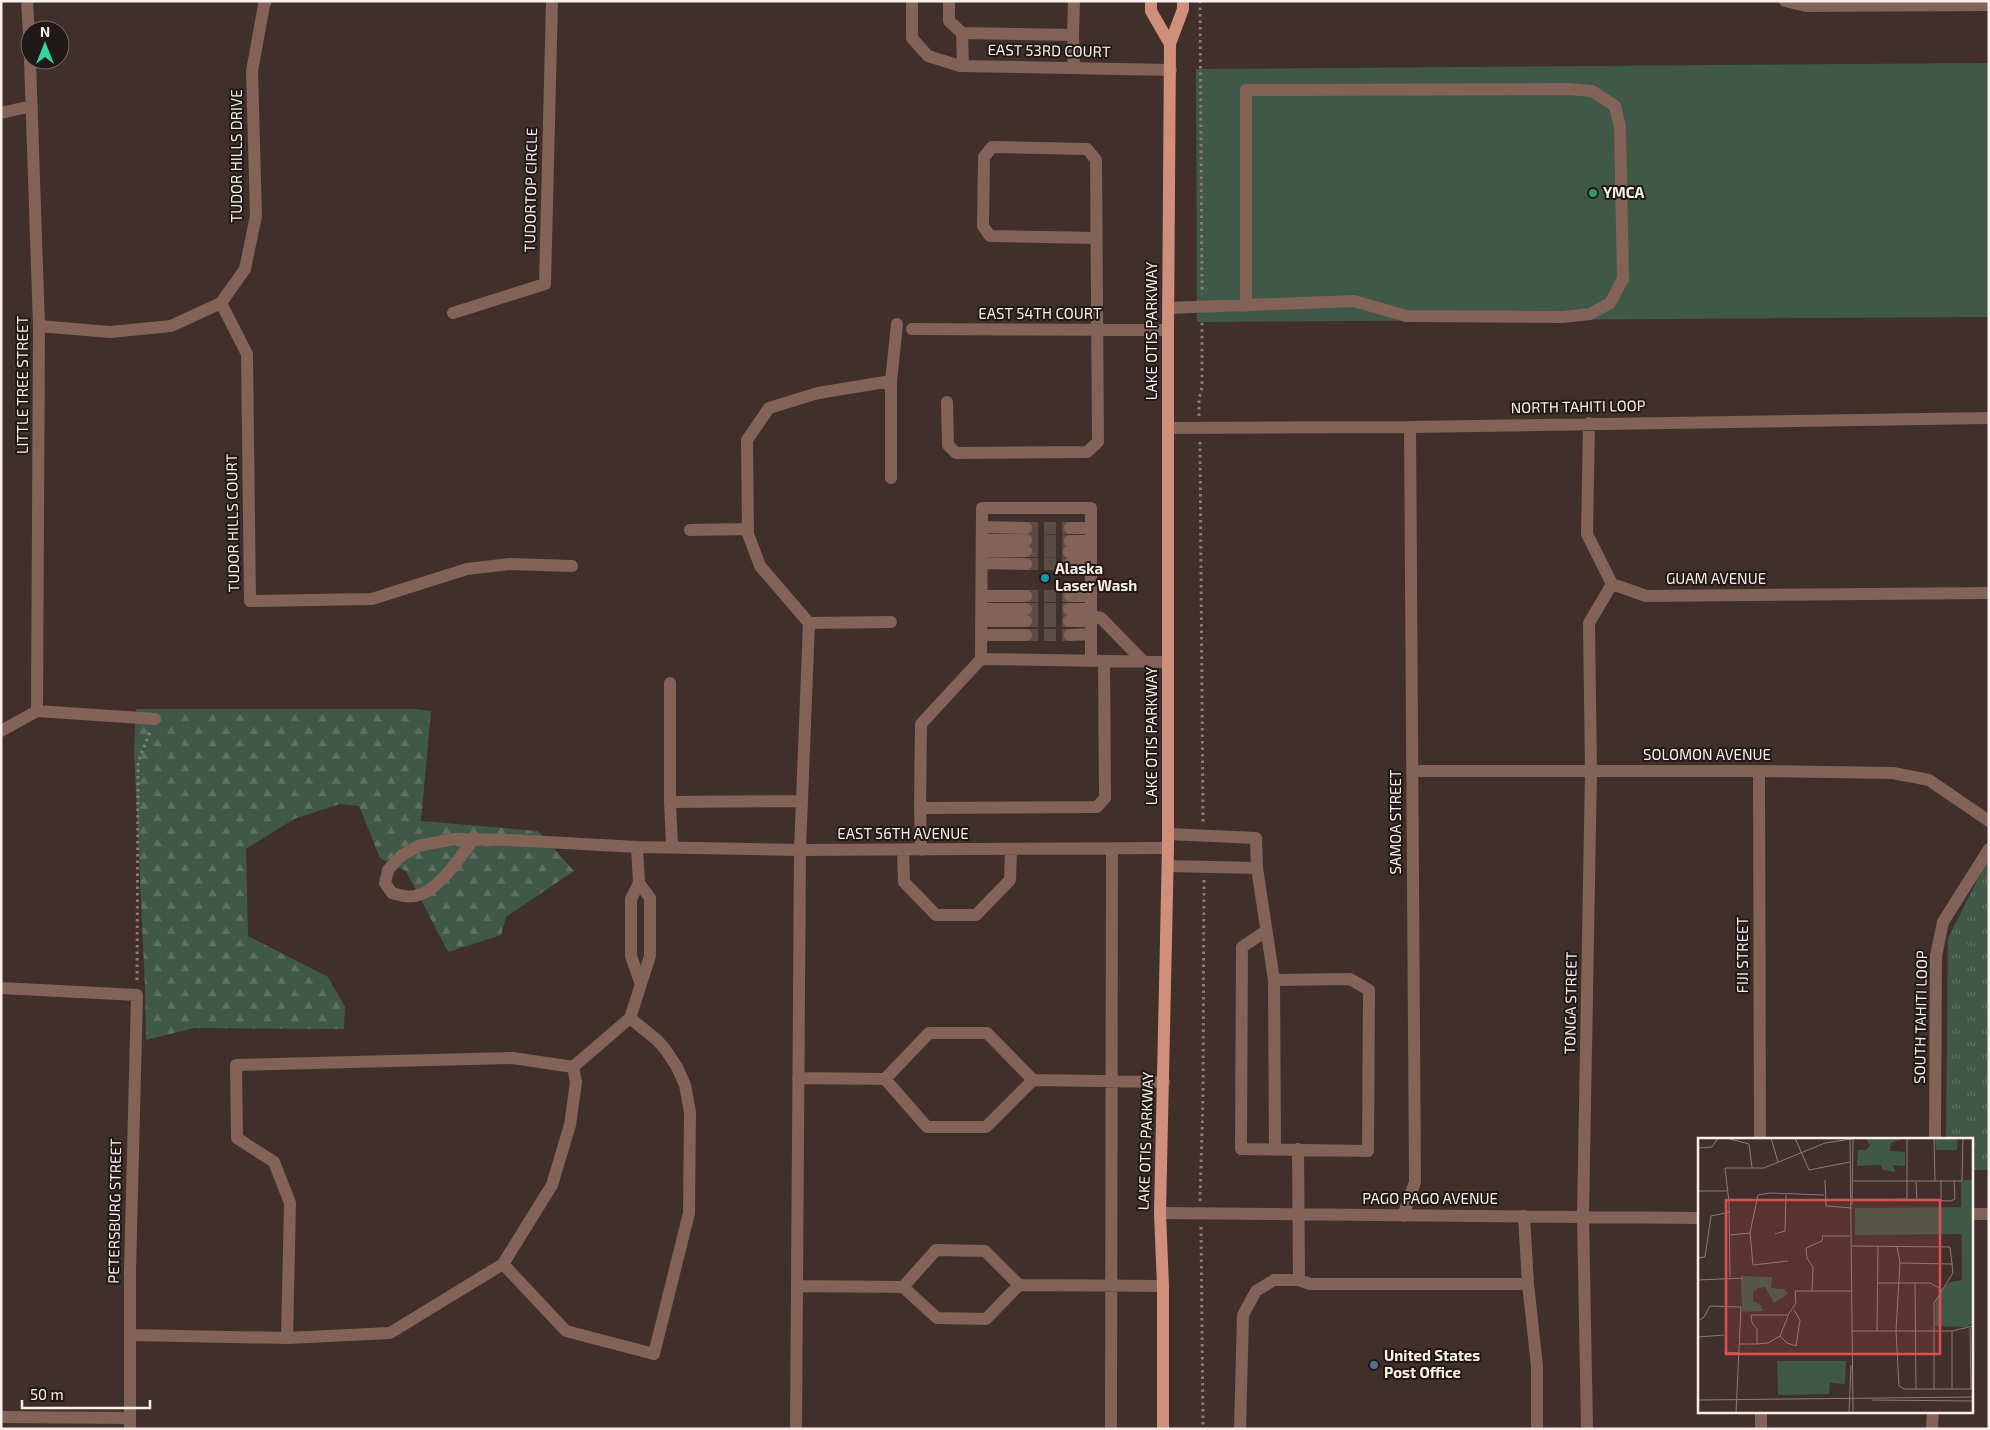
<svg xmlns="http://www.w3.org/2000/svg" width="1990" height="1430" viewBox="0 0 1990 1430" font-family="'Exo 2',sans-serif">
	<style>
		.forest { fill: url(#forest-firs) }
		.park { fill: url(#park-tufts) }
		.garden { fill: #405848 }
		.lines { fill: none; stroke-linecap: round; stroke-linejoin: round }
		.minor-tunnel { stroke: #5c4c47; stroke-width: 12; stroke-dasharray: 12 6; stroke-linecap: butt }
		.path { stroke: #8a7c77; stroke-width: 3; stroke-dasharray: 2.5 4; stroke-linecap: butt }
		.minor { stroke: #836258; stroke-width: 12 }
		.major { stroke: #d08f7a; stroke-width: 12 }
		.leisure-dot { fill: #2e9e5b; stroke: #211917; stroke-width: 2 }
		.culture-dot { fill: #0f9aa8; stroke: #211917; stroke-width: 2 }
		.service-dot { fill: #5c6f8a; stroke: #211917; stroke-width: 2 }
		.labels { text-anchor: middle; stroke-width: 4; stroke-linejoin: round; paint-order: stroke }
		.street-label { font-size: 15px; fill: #faefeb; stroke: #211917 }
		.poi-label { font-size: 15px; font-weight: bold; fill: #faefeb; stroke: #211917; text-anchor: start }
		.inset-road { fill: none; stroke: #8a7c77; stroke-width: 1 }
		.view { fill: #dd504f; fill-opacity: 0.15; stroke: #dd504f; stroke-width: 2.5 }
		.inset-edge { fill: none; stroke: #faefeb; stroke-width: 2.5 }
	</style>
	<defs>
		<pattern id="forest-firs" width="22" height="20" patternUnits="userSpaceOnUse" patternTransform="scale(1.25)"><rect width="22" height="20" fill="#405848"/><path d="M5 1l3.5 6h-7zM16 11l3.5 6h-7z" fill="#5c7063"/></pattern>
		<pattern id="park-tufts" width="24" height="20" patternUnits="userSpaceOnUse" patternTransform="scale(1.25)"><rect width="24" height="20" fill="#405848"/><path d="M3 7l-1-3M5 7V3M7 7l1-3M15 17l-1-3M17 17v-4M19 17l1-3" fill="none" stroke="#5c7063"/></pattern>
	</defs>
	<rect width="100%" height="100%" fill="#402f2a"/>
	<path class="forest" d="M 136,709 L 415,709 L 431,711 L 421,821 L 538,831 L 574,871 L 506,917 L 501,935 L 448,952 L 406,871 L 380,858 L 359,806 L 340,804 L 294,819 L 246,849 L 248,936 L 328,977 L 345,1007 L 344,1029 L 194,1028 L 146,1040 L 145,987 L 134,749 Z"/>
	<path class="park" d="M 1989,857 L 1989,1170 L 1971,1170 L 1971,1139 L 1946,1139 L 1948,938 Z"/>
	<path class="garden" d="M 1989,63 L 1989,317 L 1197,322 L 1196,69 Z"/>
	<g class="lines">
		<path class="minor-tunnel" d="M 1026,528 L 1070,528
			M 1026,540 L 1070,541
			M 1026,551 L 1069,552
			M 1026,564 L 1069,564
			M 1026,596 L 1070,596
			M 1026,609 L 1069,609
			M 1026,621 L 1069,621
			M 1026,635 L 1070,635"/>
		<path class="path" d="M 1200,1 L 1202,294
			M 1199,416 L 1199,399 L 1202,387 L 1202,320
			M 1200,442 L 1203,823
			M 137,980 L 138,762 L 150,732
			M 1200,1201 L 1203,1097 L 1204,879
			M 1201,1227 L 1203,1429"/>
		<path class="minor" d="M 27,1 L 30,52
			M 912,1 L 912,38 L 928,56 L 960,66 L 1171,70
			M 949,1 L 949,21 L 962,33
			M 1785,1 L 1806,6 L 1989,5
			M 1073,35 L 1074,1
			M 30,60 L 39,326 L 37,711
			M 963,66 L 962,33 L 1073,35 L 1074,68
			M 1,113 L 32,106
			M 221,303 L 247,354 L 250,601 L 372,599 L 467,569 L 510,564 L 572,566
			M 221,303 L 245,269 L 256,216 L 252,71 L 264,5 L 266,1
			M 1168,308 L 1354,301 L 1406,316 L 1563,317 L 1590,314 L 1610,303 L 1623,279 L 1620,127 L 1615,106 L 1592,91 L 1568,89 L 1246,90 L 1246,306
			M 453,313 L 545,284 L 552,1
			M 39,326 L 110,332 L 171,326 L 221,303
			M 912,329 L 1168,330
			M 891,381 L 891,478
			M 947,402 L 948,445 L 956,453 L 1087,452 L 1098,442 L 1096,160 L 1087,149 L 992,147 L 984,157 L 983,226 L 990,236 L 1096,238
			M 1589,423 L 1587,534 L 1612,584 L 1646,596 L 1989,593
			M 1168,428 L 1410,427 L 1989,418
			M 982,527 L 1026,528
			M 1070,528 L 1091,528
			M 690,530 L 748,529
			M 982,540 L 1026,540
			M 1070,541 L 1091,541
			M 982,551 L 1026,551
			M 1069,552 L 1091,552
			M 982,563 L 1026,564
			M 1069,564 L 1091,564
			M 982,596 L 1026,596
			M 1070,596 L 1091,596
			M 982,609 L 1026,609
			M 1069,609 L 1091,609
			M 1091,616 L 1101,618 L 1143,661
			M 981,621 L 1026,621
			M 1069,621 L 1091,621
			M 809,623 L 891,622
			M 981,635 L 1026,635
			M 1070,635 L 1091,634
			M 981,659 L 1168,662
			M 1091,661 L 1091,508 L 982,508 L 981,659 L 921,724 L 920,808 L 1097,807 L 1105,798 L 1104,661
			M 670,683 L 670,802 L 672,846
			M 1,731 L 37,711 L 155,719
			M 1412,771 L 1759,771 L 1893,773 L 1929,780 L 1989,821
			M 1759,771 L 1760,1139
			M 670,802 L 802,801
			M 920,808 L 921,850
			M 1168,834 L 1256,838 L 1257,868 L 1274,980 L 1275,1148
			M 473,840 C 460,857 438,892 415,896 C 407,898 399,895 392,893 L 385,883 L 388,870 L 401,856 L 418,846 L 454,839 L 510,840 L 637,847 L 800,850 L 1168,848
			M 637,847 L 639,883 L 631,899 L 631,956 L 640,982
			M 903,850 L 904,882 L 936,915 L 976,915 L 1010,880 L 1011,850
			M 1168,866 L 1257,868
			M 1266,931 L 1242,947 L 1241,1149 L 1368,1151 L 1369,990 L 1350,979 L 1274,980
			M 1,988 L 137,995 L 130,1271 L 130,1429
			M 929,1033 L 987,1033 L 1033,1080 L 986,1127 L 927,1127 L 885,1079 Z
			M 573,1067 L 576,1082 L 570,1125 L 552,1185 L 503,1264 L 566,1331 L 654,1354 L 689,1213 L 690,1112 L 685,1085 L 677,1067 L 665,1049 L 657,1040 L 630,1018
			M 798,1078 L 885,1079
			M 1033,1080 L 1164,1082
			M 1935,1139 L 1936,956 L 1943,922 L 1989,849
			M 1298,1149 L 1299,1280
			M 1160,1213 L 1699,1218
			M 1971,1214 L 1989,1214
			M 1403,1216 L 1415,1182 L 1410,427
			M 1524,1216 L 1528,1284 L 1537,1366 L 1537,1429
			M 936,1250 L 985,1251 L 1019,1285 L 986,1319 L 937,1318 L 903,1287 Z
			M 503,1264 L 390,1333 L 287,1338 L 290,1203 L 274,1162 L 237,1138 L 236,1065 L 513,1058 L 573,1067 L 630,1018 L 650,956 L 650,898 L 639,883
			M 1019,1285 L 1163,1286
			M 797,1286 L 903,1287
			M 130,1335 L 287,1338
			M 1761,1411 L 1761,1429
			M 1,1417 L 130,1418
			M 796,1429 L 800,850 L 809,623 L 760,566 L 748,534 L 747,440 L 769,408 L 818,393 L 891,381 L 897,324
			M 1111,1429 L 1112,849
			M 1240,1429 L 1243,1315 L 1256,1291 L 1274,1280 L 1299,1280 L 1310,1284 L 1528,1284
			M 1587,1429 L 1583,1216 L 1591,771 L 1589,623 L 1612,584
			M 1932,1429 L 1933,1411"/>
		<path class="major" d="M 1151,1 L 1151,11 L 1170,44
			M 1163,1429 L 1163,1286 L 1160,1213 L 1168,848 L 1168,330 L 1170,44 L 1183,9 L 1183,1"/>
	</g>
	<circle class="leisure-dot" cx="1593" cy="193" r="5"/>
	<circle class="culture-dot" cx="1045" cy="578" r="5"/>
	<circle class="service-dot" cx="1374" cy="1365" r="5"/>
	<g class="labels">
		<g class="street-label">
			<text transform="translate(1049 51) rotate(1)" y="5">EAST 53RD COURT</text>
			<text transform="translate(237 156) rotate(-90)" y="5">TUDOR HILLS DRIVE</text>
			<text transform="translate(531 190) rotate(-89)" y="5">TUDORTOP CIRCLE</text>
			<text x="1040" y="319">EAST 54TH COURT</text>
			<text transform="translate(1152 331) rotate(-90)" y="5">LAKE OTIS PARKWAY</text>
			<text transform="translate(23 385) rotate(-90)" y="5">LITTLE TREE STREET</text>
			<text transform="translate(1578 407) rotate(-1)" y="5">NORTH TAHITI LOOP</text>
			<text transform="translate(233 523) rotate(-91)" y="5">TUDOR HILLS COURT</text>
			<text x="1716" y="584">GUAM AVENUE</text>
			<text transform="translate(1152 736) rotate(-90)" y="5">LAKE OTIS PARKWAY</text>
			<text x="1707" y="760">SOLOMON AVENUE</text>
			<text transform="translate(1396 822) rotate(-90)" y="5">SAMOA STREET</text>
			<text x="903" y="839">EAST 56TH AVENUE</text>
			<text transform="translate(1743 955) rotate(-90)" y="5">FIJI STREET</text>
			<text transform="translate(1571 1003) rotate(-89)" y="5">TONGA STREET</text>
			<text transform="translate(1921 1017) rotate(-89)" y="5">SOUTH TAHITI LOOP</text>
			<text transform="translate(1146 1141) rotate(-88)" y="5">LAKE OTIS PARKWAY</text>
			<text x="1430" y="1204">PAGO PAGO AVENUE</text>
			<text transform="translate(115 1211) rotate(-89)" y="5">PETERSBURG STREET</text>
		</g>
		<g class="poi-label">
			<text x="1603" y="198">YMCA</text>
			<text x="1055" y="574">Alaska<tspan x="1055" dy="17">Laser Wash</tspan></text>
			<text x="1384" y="1361">United States<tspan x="1384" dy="17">Post Office</tspan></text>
		</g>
	</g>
	<g transform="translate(1698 1138)">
		<rect width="275" height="275" fill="#402f2a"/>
		<path d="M 167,0 L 206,0 L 193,5 L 192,13 L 207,14 L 207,28 L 195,27 L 197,34 L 185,32 L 183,27 L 159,28 L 160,12 L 168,12 L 172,7 ZM 237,0 L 260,0 L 259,12 L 238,12 ZM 43,138 L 74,139 L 73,150 L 86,151 L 90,156 L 76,165 L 67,149 L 60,150 L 55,154 L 55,163 L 63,167 L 65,173 L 44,174 ZM 79,223 L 148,223 L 147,246 L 132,245 L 131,256 L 80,257 Z" fill="#405848"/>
		<path d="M 267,42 L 275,42 L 275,185 L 268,189 L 237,188 L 238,163 L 243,152 L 252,144 L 264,142 L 263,44 Z" fill="#405848"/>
		<path d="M 264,69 L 264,96 L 157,97 L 157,70 ZM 266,149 L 275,151 L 275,168 L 266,168 Z" fill="#405848"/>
		<path class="inset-road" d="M 28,0 L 51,6 L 54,30M 73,0 L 80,24M 97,0 L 111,32 L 152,24M 152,0 L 155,275M 236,0 L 237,43M 0,10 L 14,9 L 20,0M 127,42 L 128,68 L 154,70M 243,42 L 243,63M 155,43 L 264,43 L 265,0M 218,44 L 219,62 L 253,63 L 257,61 L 256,42M 0,53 L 29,53M 161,62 L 209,61 L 209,0M 154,67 L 155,0M 52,95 L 60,57 L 72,55 L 126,57M 52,95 L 55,127 L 90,123M 77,96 L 87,93 L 88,57M 32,97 L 52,95M 126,98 L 152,98M 154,108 L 252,109 L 255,135 L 236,165 L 236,251M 199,108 L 202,125M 0,120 L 7,119 L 13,78 L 32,74M 202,125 L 198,193 L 201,248 L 206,251 L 273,251 L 272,190M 202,125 L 255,126M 32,139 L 31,64 L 27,30 L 66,30 L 127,5 L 160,0M 0,142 L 45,140M 180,145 L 232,145 L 243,151M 217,145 L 218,251M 114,154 L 115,129 L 109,120 L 108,110 L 124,103 L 125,97M 12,168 L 43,169 L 38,275M 90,178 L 82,198 L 89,205 L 98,208 L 102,182 L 96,172M 0,183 L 6,179 L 12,168M 153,193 L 254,193 L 275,188M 179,193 L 180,108M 82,198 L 70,205 L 59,206 L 59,191 L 54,185 L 53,177 L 90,177 L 98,165 L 97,153 L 154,153M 0,199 L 26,197M 42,206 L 59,206M 26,214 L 42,215M 254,251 L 254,193M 0,262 L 275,259M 174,262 L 275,263M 151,275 L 153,227"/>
		<path class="view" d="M 28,62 L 242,62 L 242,216 L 28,216 Z"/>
		<rect width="275" height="275" class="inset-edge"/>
	</g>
	<rect width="1990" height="1430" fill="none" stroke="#faefeb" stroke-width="5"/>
	<g transform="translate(45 45)"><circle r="24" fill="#211917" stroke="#786f6c"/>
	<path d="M0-4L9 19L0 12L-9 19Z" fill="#35d4a7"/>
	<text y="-8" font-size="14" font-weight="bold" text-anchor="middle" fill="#faefeb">N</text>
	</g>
	<path d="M22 1400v8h128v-8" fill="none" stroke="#faefeb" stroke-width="2.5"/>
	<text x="30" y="1400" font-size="15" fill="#faefeb" stroke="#211917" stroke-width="4" paint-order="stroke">50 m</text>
</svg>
